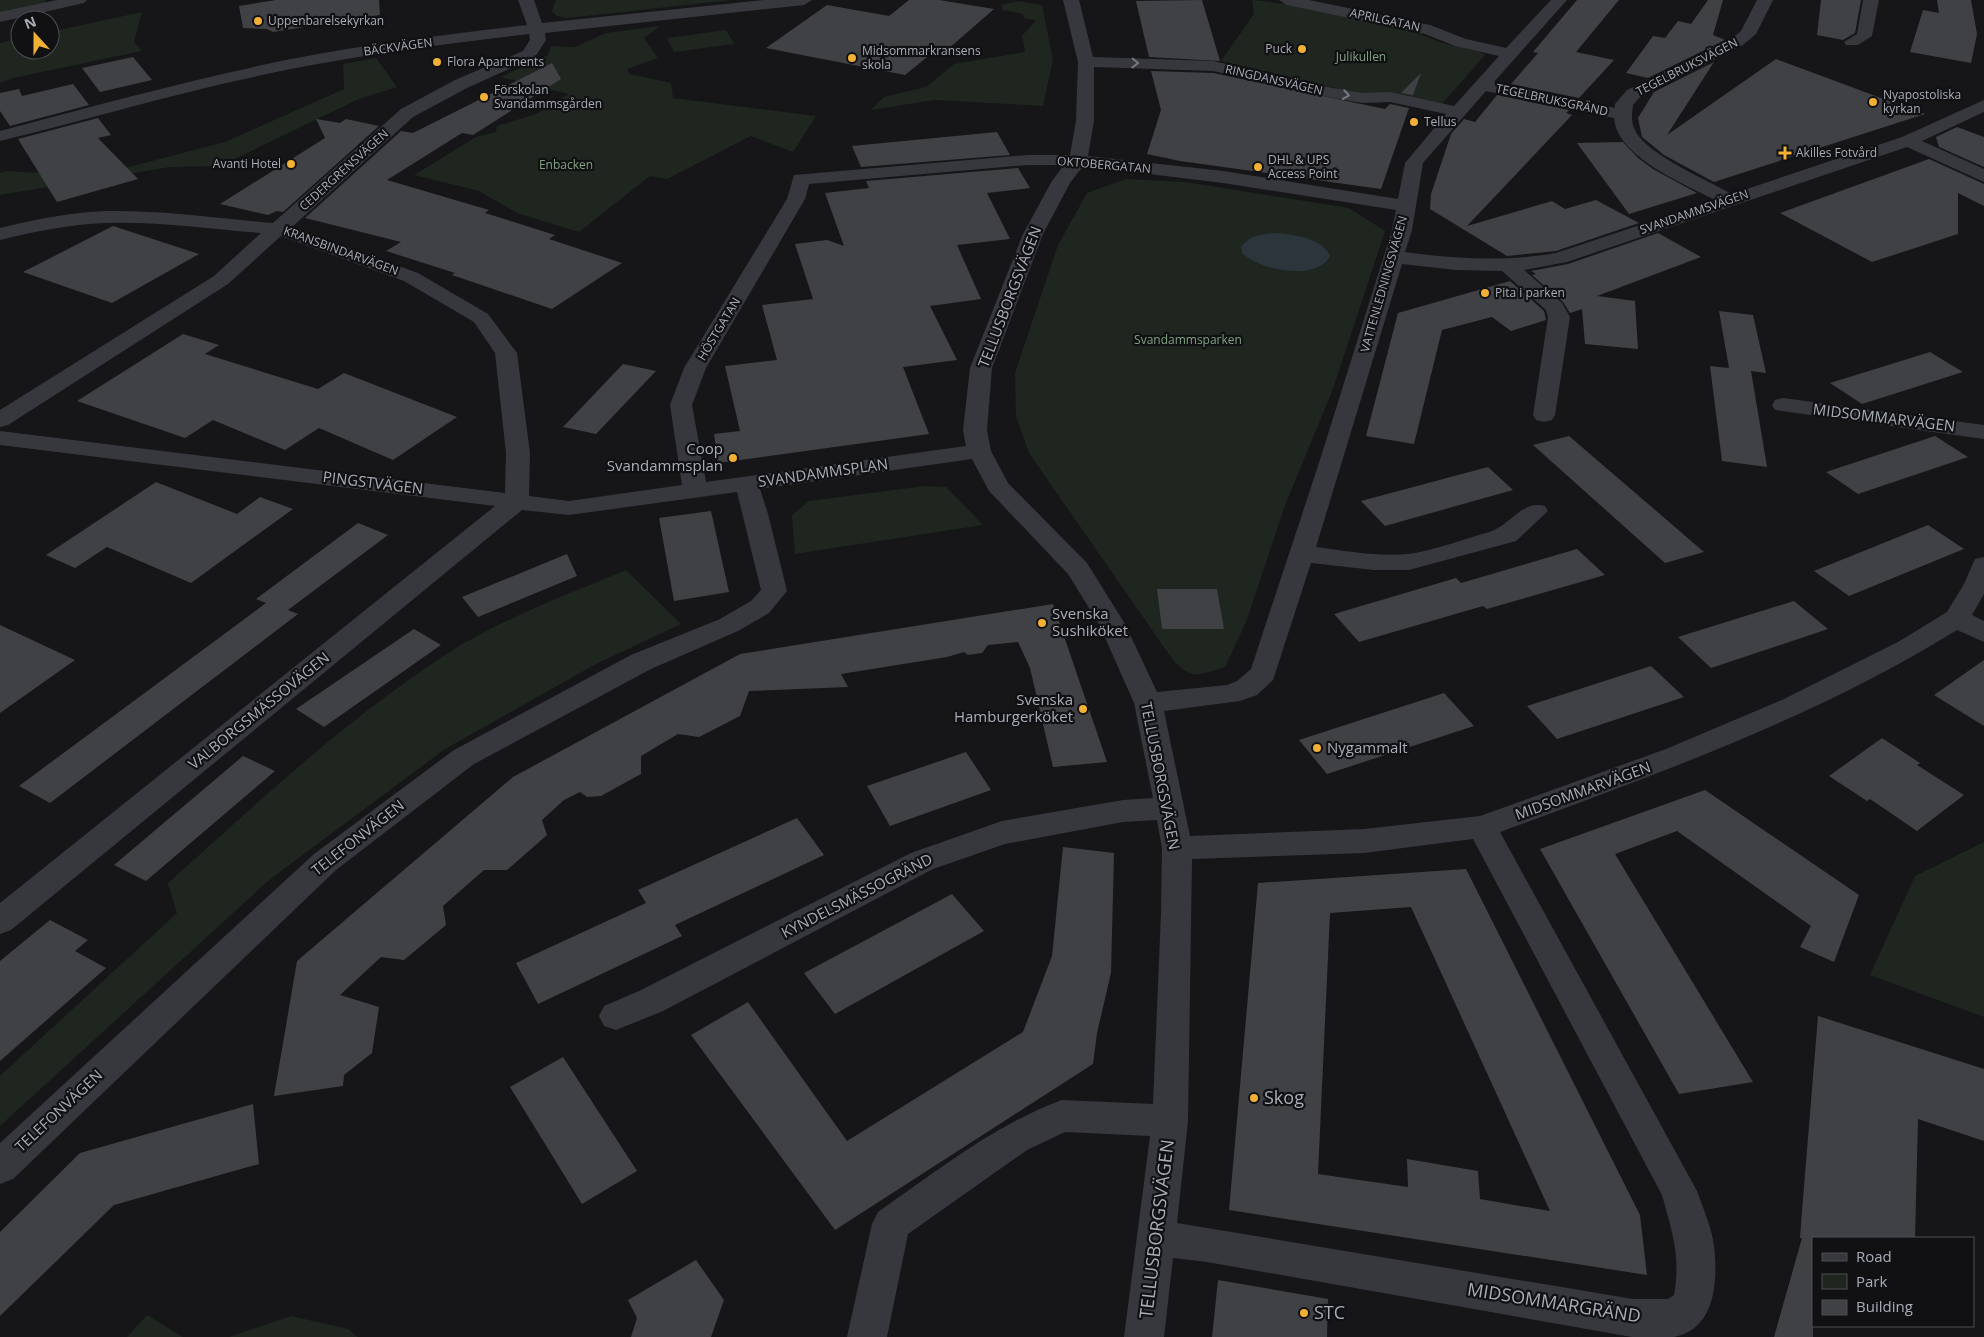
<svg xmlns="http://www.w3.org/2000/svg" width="1984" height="1337" viewBox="0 0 1984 1337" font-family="'Open Sans',sans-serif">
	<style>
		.green { fill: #1e261f }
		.water { fill: #2c353c }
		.building { fill: #404145; fill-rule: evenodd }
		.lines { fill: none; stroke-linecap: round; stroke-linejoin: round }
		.minor { fill: #37383d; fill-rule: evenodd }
		.oneway { stroke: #757881 }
		.poi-dot { fill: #f2b134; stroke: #111113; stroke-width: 2 }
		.labels { text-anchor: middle; stroke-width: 4.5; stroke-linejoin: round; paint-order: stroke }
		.far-street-label { font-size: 12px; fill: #a8adb8; stroke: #111113 }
		.far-poi-label { font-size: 12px; fill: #a8adb8; stroke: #111113; text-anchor: start }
		.far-park-label { font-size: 12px; fill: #7fa381; stroke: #111113 }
		.street-label { font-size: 15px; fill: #a8adb8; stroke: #111113 }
		.poi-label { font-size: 15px; fill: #a8adb8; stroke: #111113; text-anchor: end }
		.near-poi-label { font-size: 18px; fill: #a8adb8; stroke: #111113; text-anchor: start }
		.near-street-label { font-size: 18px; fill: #a8adb8; stroke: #111113 }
	</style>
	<rect width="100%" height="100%" fill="#161618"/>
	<path class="green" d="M 0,0 L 45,0 L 45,3 L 0,13 Z
		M 556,0 L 732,0 L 567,18 L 557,16 L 552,11 Z
		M 1252,0 L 1286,4 L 1417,33 L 1442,43 L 1477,51 L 1485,55 L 1442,104 L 1356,93 L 1221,61 L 1254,14 Z
		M 1018,1 L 1042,5 L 1053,60 L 1043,106 L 934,100 L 871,110 L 884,97 L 926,87 L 954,64 L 1025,52 L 1022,36 L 1036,20 L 1024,18 L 1023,14 L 1003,10 L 1001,5 Z
		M 142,12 L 134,42 L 142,51 L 13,78 L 0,83 L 0,43 L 20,38 L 20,50 L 50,50 L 50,32 Z
		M 660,26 L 644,38 L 658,58 L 627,69 L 629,74 L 671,83 L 673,98 L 816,116 L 793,152 L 751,136 L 667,179 L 650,176 L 579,232 L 517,213 L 479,191 L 414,175 L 476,137 L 496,132 L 497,126 L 536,114 L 569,94 L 501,77 L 548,55 L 551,46 L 575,47 L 606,33 Z
		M 726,30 L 734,44 L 674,52 L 667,38 Z
		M 376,58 L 397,87 L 359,99 L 220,166 L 170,167 L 0,195 L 0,173 L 7,171 L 94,176 L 225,142 L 344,89 L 343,64 Z
		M 1126,179 L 1185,182 L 1349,208 L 1385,231 L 1333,389 L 1284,508 L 1246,622 L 1225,667 C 1194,677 1189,680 1168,653 L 1029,453 L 1016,416 L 1015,373 L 1058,245 L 1087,193 Z
		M 925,486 L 946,487 L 983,525 L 795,554 L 792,515 L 809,501 Z
		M 626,570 L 681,624 L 596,664 L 445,749 L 269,880 L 0,1126 L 0,1076 L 177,913 L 168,883 C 256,804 342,723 442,657 C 498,620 564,596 626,570 Z
		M 1984,842 L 1984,1017 L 1870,975 L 1915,876 Z
		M 147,1315 L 183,1337 L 127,1337 Z
		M 291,1316 L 348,1329 L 358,1337 L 229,1337 Z"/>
	<path class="water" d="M 1278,233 C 1295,235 1322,238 1330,256 C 1317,282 1259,270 1242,253 L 1241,247 C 1250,234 1264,234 1278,233 Z"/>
	<path class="building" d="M 276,0 L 379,0 L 380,15 L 273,32 L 267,29 L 243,28 L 239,6 Z
		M 909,0 L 939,0 L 994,9 L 947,50 L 937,49 L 905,75 L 766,48 L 827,5 L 889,16 Z
		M 1202,0 L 1220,61 L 1149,57 L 1136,1 Z
		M 1577,0 L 1619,0 L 1576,52 L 1614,60 L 1579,98 L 1511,84 L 1538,53 L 1533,52 Z
		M 1708,0 L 1723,0 L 1713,35 L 1725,40 L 1648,78 L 1626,73 L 1653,36 L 1665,38 L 1678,21 L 1691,24 Z
		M 1821,0 L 1861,0 L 1855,33 L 1843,40 L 1817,35 Z
		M 1937,0 L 1971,0 L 1977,34 L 1971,63 L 1910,52 L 1923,10 L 1939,13 Z
		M 133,57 L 152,80 L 100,92 L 82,68 Z
		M 1776,59 L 1881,98 L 1925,114 L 1714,182 L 1664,155 L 1642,137 L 1638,118 L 1654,92 L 1714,62 L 1667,135 Z
		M 552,63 L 561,79 L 473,135 L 462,133 L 387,180 L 489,210 L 485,213 L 555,235 L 549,239 L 622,263 L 552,309 L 452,275 L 455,273 L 386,251 L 401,242 L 305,218 L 401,131 L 413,133 Z
		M 1151,71 L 1213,73 L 1385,109 L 1390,104 L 1409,108 L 1381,189 L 1180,161 L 1147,154 L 1161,110 Z
		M 1421,73 L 1413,95 L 1401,93 Z
		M 73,84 L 89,105 L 10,126 L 0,111 L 0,93 L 19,89 L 22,96 Z
		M 1497,95 L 1569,110 L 1566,113 L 1572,115 L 1467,226 L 1552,201 L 1565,209 L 1596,200 L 1639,223 L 1556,251 L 1507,256 L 1430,209 L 1431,194 L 1451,134 L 1464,119 L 1475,122 Z
		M 98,118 L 111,135 L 98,138 L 138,179 L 57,202 L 18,139 Z
		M 316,119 L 340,123 L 346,119 L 379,126 L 283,212 L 277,211 L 268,215 L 220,204 L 325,138 Z
		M 1957,127 L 1984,137 L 1984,167 L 1939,147 L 1936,137 Z
		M 997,132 L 1010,155 L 861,167 L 852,146 Z
		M 1623,142 L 1638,158 L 1653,169 L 1697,193 L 1629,214 L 1577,143 Z
		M 1929,159 L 1984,184 L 1984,206 L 1958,193 L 1958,234 L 1872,262 L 1780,213 Z
		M 1018,168 L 1030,188 L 987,193 L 1010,239 L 957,245 L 981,299 L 930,306 L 957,360 L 903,367 L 929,434 L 718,463 L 714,434 L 740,431 L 725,366 L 777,360 L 762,305 L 813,299 L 795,244 L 827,240 L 844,246 L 825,193 L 869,188 L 866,181 Z
		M 113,226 L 199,254 L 112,303 L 23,272 Z
		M 1658,233 L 1701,257 L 1597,296 L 1635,301 L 1638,349 L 1585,344 L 1582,309 L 1570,313 L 1563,302 L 1532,275 L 1536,274 L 1531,271 L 1568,264 Z
		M 1510,281 L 1544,311 L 1546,320 L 1511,331 L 1492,317 L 1442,330 L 1414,444 L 1366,436 L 1398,313 Z
		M 1719,311 L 1753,315 L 1766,373 L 1751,371 L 1767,467 L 1722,461 L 1710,366 L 1729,368 Z
		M 183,334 L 219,345 L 205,354 L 318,389 L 344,373 L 457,417 L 393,460 L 319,428 L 285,450 L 213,420 L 185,438 L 77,401 Z
		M 1930,352 L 1963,372 L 1862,404 L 1830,383 Z
		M 623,364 L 656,371 L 596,434 L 563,427 Z
		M 1569,436 L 1704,552 L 1665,563 L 1533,445 Z
		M 1935,436 L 1968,457 L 1858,494 L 1826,472 Z
		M 1488,467 L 1513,490 L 1385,526 L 1361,501 Z
		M 156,482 L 237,514 L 260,497 L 293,509 L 191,583 L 107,547 L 75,568 L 46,555 Z
		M 711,511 L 729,592 L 674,601 L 659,518 Z
		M 358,523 L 388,535 L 288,610 L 298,614 L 50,803 L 19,786 L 266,603 L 256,599 Z
		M 1928,525 L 1964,549 L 1849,596 L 1814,571 Z
		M 1577,549 L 1605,575 L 1487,609 L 1483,606 L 1359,642 L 1334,614 L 1456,578 L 1461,583 Z
		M 567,554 L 577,576 L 478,617 L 462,597 Z
		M 1157,589 L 1217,589 L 1224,629 L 1162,629 Z
		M 1794,601 L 1828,629 L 1711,668 L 1678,637 Z
		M 1053,604 L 1107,762 L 1053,767 L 1030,668 L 1018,642 L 988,645 L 982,653 L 968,655 L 964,652 L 947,657 L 841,674 L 848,687 L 749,691 L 740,716 L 699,737 L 678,734 L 641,756 L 641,774 L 601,796 L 587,797 L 580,792 L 564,800 L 542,820 L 547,835 L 507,870 L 484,870 L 443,906 L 446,925 L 404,960 L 381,957 L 340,995 L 379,1007 L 372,1053 L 344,1075 L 343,1086 L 274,1096 L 297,961 L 513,777 L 740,654 Z
		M 0,625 L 75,660 L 0,713 Z
		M 414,629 L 441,645 L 324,727 L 296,709 Z
		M 1984,660 L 1984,726 L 1934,695 Z
		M 1651,666 L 1684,697 L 1557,739 L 1527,706 Z
		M 1444,693 L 1474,726 L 1327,774 L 1299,740 Z
		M 1882,738 L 1920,763 L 1917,765 L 1964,795 L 1917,831 L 1870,799 L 1867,801 L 1829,776 Z
		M 966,752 L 991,790 L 890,826 L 867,786 Z
		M 243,756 L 275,771 L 146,881 L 114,865 Z
		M 1705,790 L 1859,895 L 1834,962 L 1800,947 L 1811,926 L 1677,831 L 1615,854 L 1753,1082 L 1679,1094 L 1540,849 Z
		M 797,818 L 824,855 L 675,925 L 682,936 L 538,1004 L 516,963 L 646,903 L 638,890 Z
		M 1063,847 L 1114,853 L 1111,973 L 1097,1033 L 1093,1064 L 835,1230 L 691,1035 L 748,1002 L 847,1141 L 1023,1032 L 1052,956 Z
		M 1466,869 L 1640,1215 L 1647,1275 L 1229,1210 L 1258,883 ZM 1411,907 L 1449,990 L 1550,1211 L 1480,1199 L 1478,1171 L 1407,1159 L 1408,1187 L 1318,1174 L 1330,913 Z
		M 952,894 L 984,931 L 835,1014 L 804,973 Z
		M 50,920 L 88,940 L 75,951 L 106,968 L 0,1061 L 0,961 Z
		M 1818,1016 L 1984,1069 L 1984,1141 L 1918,1119 L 1915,1238 L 1813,1238 L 1813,1337 L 1774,1337 L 1802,1238 L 1800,1238 L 1802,1211 Z
		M 563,1057 L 637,1171 L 582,1204 L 510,1087 Z
		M 253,1104 L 259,1164 L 114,1205 L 0,1316 L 0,1232 L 80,1153 Z
		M 696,1260 L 724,1300 L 711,1337 L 631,1337 L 637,1318 L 628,1300 Z
		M 1218,1280 L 1328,1299 L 1327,1337 L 1212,1337 Z"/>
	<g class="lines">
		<path class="minor" d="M 57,0 L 87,0 L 84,3 L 0,22 L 0,12 Z
			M 518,0 L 534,0 L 542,23 L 765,0 L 812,0 L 804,5 L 545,33 L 546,40 L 535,57 L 467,88 L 413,117 L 292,227 L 418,273 L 488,314 L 517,353 L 530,453 L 529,496 L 569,501 L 682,485 L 670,405 L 684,368 L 787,199 L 794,175 L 1028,155 L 1070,155 L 1076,121 L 1078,62 L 1063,0 L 1079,0 L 1093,57 L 1213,61 L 1333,88 L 1363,93 L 1390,92 L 1454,106 L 1499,56 L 1455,46 L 1425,34 L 1287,5 L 1279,0 L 1309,0 L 1430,25 L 1466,39 L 1506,48 L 1551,0 L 1567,0 L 1494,82 L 1615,108 L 1615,104 L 1627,90 L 1731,39 L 1741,31 L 1757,0 L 1773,0 L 1756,34 L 1743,45 L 1639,98 L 1633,105 C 1632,112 1631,121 1634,128 C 1643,153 1709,181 1732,194 L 1902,137 L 1984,100 L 1984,112 L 1922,141 L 1984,169 L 1984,182 L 1907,147 L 1567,262 L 1524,270 L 1562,303 L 1570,317 L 1555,415 L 1552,420 L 1544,422 L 1536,420 L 1533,415 L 1548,317 L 1546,310 L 1502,271 L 1456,270 L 1402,264 L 1316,547 C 1346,551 1378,557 1408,554 C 1433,551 1464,539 1489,532 C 1510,526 1521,500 1545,506 L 1548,511 L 1516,541 L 1409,570 L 1374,570 L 1311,563 L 1273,680 L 1257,695 L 1240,701 L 1164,711 L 1190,836 L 1364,829 L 1480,816 L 1666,749 L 1782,700 L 1898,642 L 1947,612 L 1964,584 L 1975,559 L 1984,557 L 1984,594 L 1972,615 L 1984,621 L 1984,642 L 1957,630 C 1815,718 1657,774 1500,832 L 1697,1191 C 1703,1208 1712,1228 1714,1246 C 1718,1280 1716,1329 1674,1337 C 1661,1337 1645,1337 1632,1337 L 1207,1262 L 1173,1258 L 1164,1337 L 1124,1337 L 1150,1136 L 1065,1132 L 1027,1150 L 908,1234 L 887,1337 L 847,1337 L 872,1224 L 878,1212 C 937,1171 994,1125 1062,1100 L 1153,1104 L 1161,913 L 1162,848 L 1157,820 L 1123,822 L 1005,844 L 933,869 L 663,1011 L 616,1030 L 604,1026 L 599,1016 L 604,1006 L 639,991 L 911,853 L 1002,821 L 1123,800 L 1153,798 L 1134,703 L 1099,624 L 1068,574 L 989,491 L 972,459 L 760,489 L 768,514 L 787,591 L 769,613 L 738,631 L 651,669 L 474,764 L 336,870 L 13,1179 L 0,1184 L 0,1143 L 314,854 L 454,750 L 631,655 L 720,619 L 751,601 L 761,590 L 737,492 L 569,515 L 522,510 L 11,930 L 0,934 L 0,903 L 495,506 L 0,445 L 0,431 L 505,493 L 506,453 L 495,353 L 474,322 L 404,281 L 281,236 L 228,284 L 8,425 L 0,427 L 0,410 L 214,276 L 261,233 C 210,229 157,221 105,223 C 71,224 33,232 0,240 L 0,228 C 33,220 71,212 106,211 C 161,210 218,218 273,223 L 401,109 L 455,80 L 523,51 L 530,40 L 529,34 C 436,45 341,57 249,78 C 165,96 83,121 0,141 L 0,131 C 97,105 193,79 291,59 C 369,44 448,34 527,25 ZM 1094,67 L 1213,71 L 1333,98 L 1363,103 L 1390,102 L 1446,114 L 1405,163 L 1398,199 L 1223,171 L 1088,156 L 1094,121 ZM 1486,91 L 1614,118 C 1617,157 1685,184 1715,200 L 1556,253 C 1505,262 1456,259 1405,252 L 1412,230 L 1423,163 ZM 1028,165 L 1064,165 L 1052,181 L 1023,234 L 970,368 L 963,430 L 966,446 L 706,482 L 692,405 L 706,368 L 805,199 L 809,184 ZM 1083,166 L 1223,183 L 1396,210 L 1392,230 L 1318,466 L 1251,669 L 1237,681 L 1227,685 L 1157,692 L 1125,624 L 1087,563 L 1008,483 L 991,451 L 987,430 L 992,368 L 1043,234 L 1070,183 ZM 1473,839 L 1662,1195 C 1672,1231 1681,1257 1674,1295 L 1668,1299 L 1633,1299 L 1177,1223 L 1188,1121 L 1192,859 L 1364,853 Z
			M 1863,0 L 1879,0 L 1872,36 L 1858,45 L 1846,45 L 1844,42 L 1857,34 Z
			M 1783,398 L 1984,425 L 1984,439 L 1775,410 L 1772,405 L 1775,400 Z"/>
	</g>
	<defs><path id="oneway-chevron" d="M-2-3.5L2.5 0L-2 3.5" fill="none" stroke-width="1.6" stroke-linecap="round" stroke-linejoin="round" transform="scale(1.25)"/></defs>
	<g class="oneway">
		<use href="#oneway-chevron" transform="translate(1135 63) rotate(1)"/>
		<use href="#oneway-chevron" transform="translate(1346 95) rotate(9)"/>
	</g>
	<g class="poi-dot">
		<circle cx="258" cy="21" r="5"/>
		<circle cx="1302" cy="49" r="5"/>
		<circle cx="852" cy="58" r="5"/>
		<circle cx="437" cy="62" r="5"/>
		<circle cx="484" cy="97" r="5"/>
		<circle cx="1873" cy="102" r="5"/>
		<circle cx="1414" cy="122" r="5"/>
		<path d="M1782.5 145.5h5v5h5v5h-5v5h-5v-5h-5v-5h5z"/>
		<circle cx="291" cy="164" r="5"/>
		<circle cx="1258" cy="167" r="5"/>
		<circle cx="1485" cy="293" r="5"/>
		<circle cx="733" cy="458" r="5"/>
		<circle cx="1042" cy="623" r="5"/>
		<circle cx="1083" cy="709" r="5"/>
		<circle cx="1317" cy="748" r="5"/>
		<circle cx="1254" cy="1098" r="5"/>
		<circle cx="1304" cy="1313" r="5"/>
	</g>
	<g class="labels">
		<g class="far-street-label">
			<text transform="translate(1385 20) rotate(12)" y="4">APRILGATAN</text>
			<text transform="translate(398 47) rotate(-8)" y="4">BÄCKVÄGEN</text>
			<text transform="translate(1687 67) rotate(-27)" y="4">TEGELBRUKSVÄGEN</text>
			<text transform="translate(1274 80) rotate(13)" y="4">RINGDANSVÄGEN</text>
			<text transform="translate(1552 100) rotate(12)" y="4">TEGELBRUKSGRÄND</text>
			<text transform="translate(1104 165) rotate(5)" y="4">OKTOBERGATAN</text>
			<text transform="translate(344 170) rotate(-42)" y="4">CEDERGRENSVÄGEN</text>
			<text transform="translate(1694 212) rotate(-19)" y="4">SVANDAMMSVÄGEN</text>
			<text transform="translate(341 251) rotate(20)" y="4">KRANSBINDARVÄGEN</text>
			<text transform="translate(1384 284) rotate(-74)" y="4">VATTENLEDNINGSVÄGEN</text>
			<text transform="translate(719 329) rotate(-59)" y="4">HÖSTGATAN</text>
		</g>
		<g class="far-poi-label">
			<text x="268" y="25">Uppenbarelsekyrkan</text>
			<text x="1292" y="53" text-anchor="end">Puck</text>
			<text x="862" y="55">Midsommarkransens<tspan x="862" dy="14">skola</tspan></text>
			<text x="447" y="66">Flora Apartments</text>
			<text x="494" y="94">Förskolan<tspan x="494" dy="14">Svandammsgården</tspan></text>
			<text x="1883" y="99">Nyapostoliska<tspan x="1883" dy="14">kyrkan</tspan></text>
			<text x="1424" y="126">Tellus</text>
			<text x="1796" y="157">Akilles Fotvård</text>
			<text x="1268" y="164">DHL &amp; UPS<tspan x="1268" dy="14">Access Point</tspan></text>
			<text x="281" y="168" text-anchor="end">Avanti Hotel</text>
			<text x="1495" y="297">Pita i parken</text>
		</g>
		<g class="far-park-label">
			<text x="1361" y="61">Julikullen</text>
			<text x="566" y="169">Enbacken</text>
			<text x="1188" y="344">Svandammsparken</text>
		</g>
		<g class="street-label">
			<text transform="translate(1010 297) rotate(-69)" y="5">TELLUSBORGSVÄGEN</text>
			<text transform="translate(1884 418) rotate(7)" y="5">MIDSOMMARVÄGEN</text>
			<text transform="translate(823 473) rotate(-8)" y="5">SVANDAMMSPLAN</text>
			<text transform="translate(373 483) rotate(7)" y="5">PINGSTVÄGEN</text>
			<text transform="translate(259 711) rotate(-39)" y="5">VALBORGSMÄSSOVÄGEN</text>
			<text transform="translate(1160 776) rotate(79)" y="5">TELLUSBORGSVÄGEN</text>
			<text transform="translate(1583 791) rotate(-20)" y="5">MIDSOMMARVÄGEN</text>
			<text transform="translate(358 838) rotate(-38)" y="5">TELEFONVÄGEN</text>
			<text transform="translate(857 896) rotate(-27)" y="5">KYNDELSMÄSSOGRÄND</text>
			<text transform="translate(59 1111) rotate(-43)" y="5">TELEFONVÄGEN</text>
		</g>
		<g class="poi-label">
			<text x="723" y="454">Coop<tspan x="723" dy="17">Svandammsplan</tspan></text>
			<text x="1052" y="619" text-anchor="start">Svenska<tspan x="1052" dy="17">Sushiköket</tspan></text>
			<text x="1073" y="705">Svenska<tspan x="1073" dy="17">Hamburgerköket</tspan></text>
			<text x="1327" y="753" text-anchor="start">Nygammalt</text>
		</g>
		<g class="near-poi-label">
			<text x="1264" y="1104">Skog</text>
			<text x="1314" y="1319">STC</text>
		</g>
		<g class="near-street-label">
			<text transform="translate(1157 1229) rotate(-83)" y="6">TELLUSBORGSVÄGEN</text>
			<text transform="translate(1554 1303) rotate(9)" y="6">MIDSOMMARGRÄND</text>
		</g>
	</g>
	<rect x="1812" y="1237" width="162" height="90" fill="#111113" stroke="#4d4f55"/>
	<rect x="1822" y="1253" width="25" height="8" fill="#37383d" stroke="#4d4f55"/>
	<text x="1856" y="1262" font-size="15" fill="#a8adb8">Road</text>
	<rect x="1822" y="1274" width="25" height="15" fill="#1e261f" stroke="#4d4f55"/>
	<text x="1856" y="1287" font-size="15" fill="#a8adb8">Park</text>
	<rect x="1822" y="1300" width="25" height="15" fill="#404145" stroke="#4d4f55"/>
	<text x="1856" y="1312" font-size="15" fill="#a8adb8">Building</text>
	<g transform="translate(35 35) rotate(339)"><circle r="24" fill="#111113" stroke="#4d4f55"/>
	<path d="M0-4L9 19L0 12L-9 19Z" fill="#f2b134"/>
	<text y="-8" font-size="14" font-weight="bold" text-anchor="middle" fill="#a8adb8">N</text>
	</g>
</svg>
